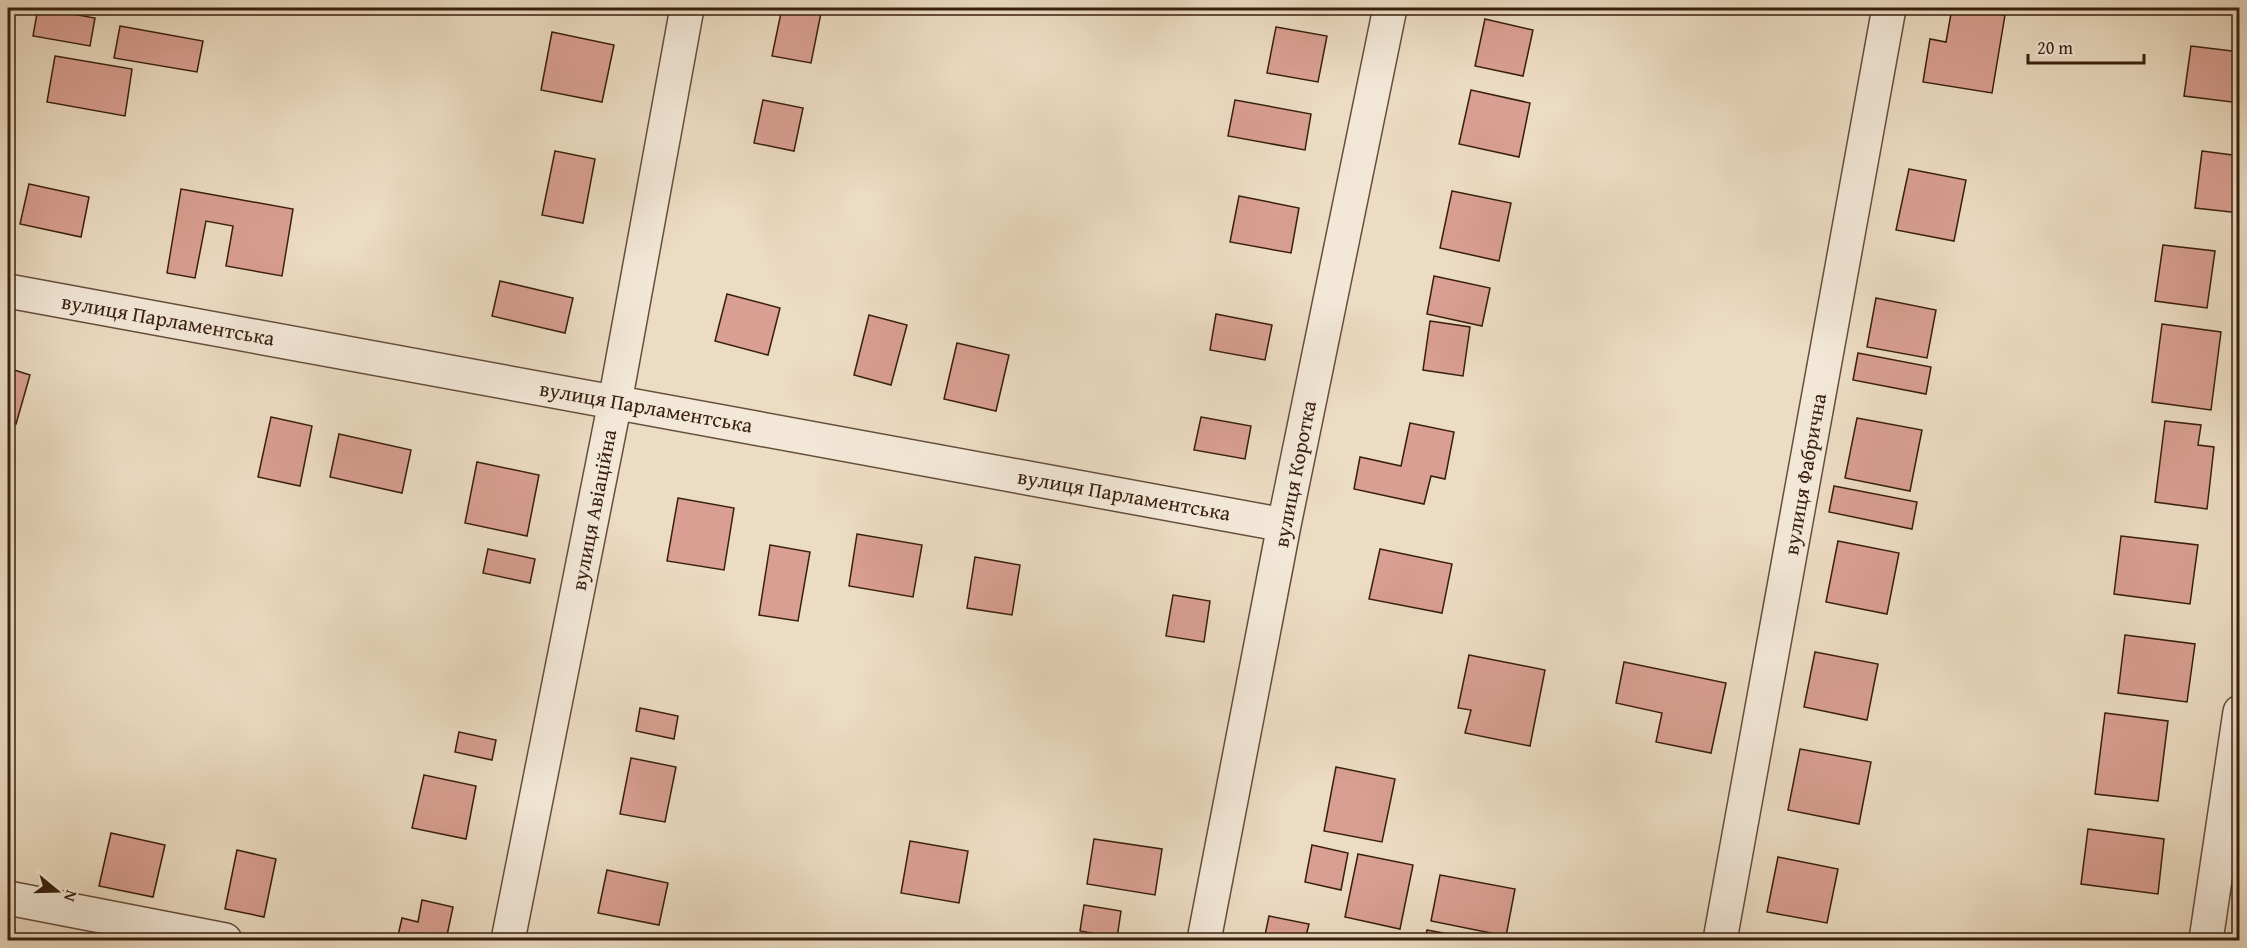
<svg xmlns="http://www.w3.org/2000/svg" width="2247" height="948" viewBox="0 0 2247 948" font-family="'Gentium Book Plus',serif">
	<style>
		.building { fill: #d99f92; stroke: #381f0e; stroke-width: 1.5 }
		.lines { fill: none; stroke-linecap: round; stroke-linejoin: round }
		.minor-casing { stroke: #654e3b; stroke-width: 36 }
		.minor { stroke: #f3e8d8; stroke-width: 33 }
		.labels { text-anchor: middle; stroke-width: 4.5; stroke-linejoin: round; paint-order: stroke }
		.street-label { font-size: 21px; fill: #381f0e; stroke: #f3e8d8 }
	</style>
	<rect width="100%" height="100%" fill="#ecdcc3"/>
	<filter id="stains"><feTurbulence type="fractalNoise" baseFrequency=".00333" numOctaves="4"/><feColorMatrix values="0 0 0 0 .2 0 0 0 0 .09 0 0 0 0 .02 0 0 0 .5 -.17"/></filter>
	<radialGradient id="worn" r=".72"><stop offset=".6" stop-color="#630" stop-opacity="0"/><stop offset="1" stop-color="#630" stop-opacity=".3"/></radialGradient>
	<path class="building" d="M 38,8 L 95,18 L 90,46 L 33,36 Z
		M 782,8 L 822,8 L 811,63 L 772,56 Z
		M 1952,8 L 2005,15 L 1992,93 L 1923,82 L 1930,39 L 1946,42 Z
		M 2211,8 L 2240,8 L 2240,13 L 2211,9 Z
		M 1485,19 L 1533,30 L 1523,76 L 1475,66 Z
		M 120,26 L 203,41 L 197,72 L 114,58 Z
		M 1276,27 L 1327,36 L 1318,82 L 1267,73 Z
		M 552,32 L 614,45 L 602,102 L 541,90 Z
		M 2191,46 L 2240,52 L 2240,103 L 2184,96 Z
		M 55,56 L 132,69 L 125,116 L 47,102 Z
		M 1471,90 L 1530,103 L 1519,157 L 1459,144 Z
		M 763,100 L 803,108 L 794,151 L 754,143 Z
		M 1235,100 L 1311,114 L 1305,150 L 1228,136 Z
		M 555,151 L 595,159 L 583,223 L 542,215 Z
		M 2202,151 L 2240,156 L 2240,213 L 2195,208 Z
		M 1909,169 L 1966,180 L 1954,241 L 1896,230 Z
		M 29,184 L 89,197 L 81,237 L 20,224 Z
		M 181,189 L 293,209 L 282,276 L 226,266 L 233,226 L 206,221 L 195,278 L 167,273 Z
		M 1452,191 L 1511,203 L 1499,261 L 1440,248 Z
		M 1239,196 L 1299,208 L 1291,253 L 1230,242 Z
		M 2163,245 L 2215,251 L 2207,308 L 2155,301 Z
		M 1434,276 L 1490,288 L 1482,326 L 1427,314 Z
		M 500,281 L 573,298 L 565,333 L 492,316 Z
		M 727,294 L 780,308 L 768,355 L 715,341 Z
		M 1876,298 L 1936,310 L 1927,358 L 1867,347 Z
		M 1216,314 L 1272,325 L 1265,360 L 1210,350 Z
		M 869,315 L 907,325 L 891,385 L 854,375 Z
		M 1430,321 L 1470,327 L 1463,376 L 1423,370 Z
		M 2162,324 L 2221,332 L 2211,410 L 2152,402 Z
		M 957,343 L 1009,355 L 996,411 L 944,399 Z
		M 1858,353 L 1931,367 L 1926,394 L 1853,380 Z
		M 8,368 L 30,375 L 16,424 L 8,422 Z
		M 271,417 L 312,426 L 300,486 L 258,477 Z
		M 1201,417 L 1251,426 L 1245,459 L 1194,450 Z
		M 1857,418 L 1922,430 L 1910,491 L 1845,478 Z
		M 2165,421 L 2201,425 L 2198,445 L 2214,447 L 2207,509 L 2155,502 Z
		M 1410,423 L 1454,432 L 1445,479 L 1431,476 L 1424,504 L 1354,489 L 1360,457 L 1401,466 Z
		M 339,434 L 411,450 L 402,493 L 330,477 Z
		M 477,462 L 539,475 L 527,536 L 465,523 Z
		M 1834,486 L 1917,502 L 1912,529 L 1829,512 Z
		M 678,498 L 734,508 L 724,570 L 667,561 Z
		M 857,534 L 922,545 L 913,597 L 849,586 Z
		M 2121,536 L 2198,545 L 2190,604 L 2114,594 Z
		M 1838,541 L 1899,553 L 1887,614 L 1826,602 Z
		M 770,545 L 810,552 L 798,621 L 759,615 Z
		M 488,549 L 535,559 L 530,583 L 483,573 Z
		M 1380,549 L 1452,564 L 1442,613 L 1369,599 Z
		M 975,557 L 1020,565 L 1012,615 L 967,608 Z
		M 1173,595 L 1210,601 L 1204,642 L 1166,636 Z
		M 2125,635 L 2195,644 L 2187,702 L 2118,693 Z
		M 1815,652 L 1878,664 L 1867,720 L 1804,707 Z
		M 1469,655 L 1545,670 L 1530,746 L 1465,733 L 1471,710 L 1458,708 Z
		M 1624,662 L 1726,683 L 1711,753 L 1656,742 L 1662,713 L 1616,703 Z
		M 640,708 L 678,716 L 674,739 L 636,731 Z
		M 2105,713 L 2168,721 L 2158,801 L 2095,794 Z
		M 459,732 L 496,740 L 492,760 L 455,752 Z
		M 1800,749 L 1871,762 L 1859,824 L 1788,810 Z
		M 631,758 L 676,767 L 665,822 L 620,814 Z
		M 1336,767 L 1395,779 L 1382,842 L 1324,831 Z
		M 424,775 L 476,786 L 466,839 L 412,828 Z
		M 2088,829 L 2164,839 L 2158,894 L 2081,884 Z
		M 111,833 L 165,845 L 153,897 L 99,886 Z
		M 1094,839 L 1162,849 L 1155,895 L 1087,884 Z
		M 910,841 L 968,851 L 959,903 L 901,893 Z
		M 1312,845 L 1348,853 L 1341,890 L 1305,882 Z
		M 237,850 L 276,859 L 264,917 L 225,909 Z
		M 1358,854 L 1413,865 L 1400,929 L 1345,917 Z
		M 1778,857 L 1838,869 L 1827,923 L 1767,912 Z
		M 607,870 L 668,883 L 659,925 L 598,913 Z
		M 1440,875 L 1515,889 L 1506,936 L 1431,921 Z
		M 422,900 L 453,907 L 446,940 L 397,940 L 402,918 L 418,922 Z
		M 1084,905 L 1121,911 L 1117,938 L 1080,931 Z
		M 1269,916 L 1309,924 L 1305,940 L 1264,940 Z
		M 1427,930 L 1481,940 L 1425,940 Z"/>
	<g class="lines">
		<defs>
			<path id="minor" d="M 8,291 L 1284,525
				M 8,898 L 225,940
				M 508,940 L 615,402 L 687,8
				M 1204,940 L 1284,525 L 1390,8
				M 1720,940 L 1889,8
				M 2206,940 L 2240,712"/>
		</defs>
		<use href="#minor" class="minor-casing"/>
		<use href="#minor" class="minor"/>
	</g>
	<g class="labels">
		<g class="street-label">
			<text transform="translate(168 320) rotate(10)" y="7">вулиця Парламентська</text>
			<text transform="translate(646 407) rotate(10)" y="7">вулиця Парламентська</text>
			<text transform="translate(1295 474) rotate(-79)" y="7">вулиця Коротка</text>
			<text transform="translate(1805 474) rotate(-80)" y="7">вулиця Фабрична</text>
			<text transform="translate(1124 495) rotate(10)" y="7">вулиця Парламентська</text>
			<text transform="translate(594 510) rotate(-79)" y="7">вулиця Авіаційна</text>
		</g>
	</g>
	<rect width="2247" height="948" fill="none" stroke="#ecdcc3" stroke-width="30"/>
	<rect x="9" y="9" width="2229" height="930" fill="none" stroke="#381f0e" stroke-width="3"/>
	<rect x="15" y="15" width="2217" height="918" fill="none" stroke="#381f0e" stroke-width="1.5"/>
	<g transform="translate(57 891) rotate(109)" stroke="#f3e8d8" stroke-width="4.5" paint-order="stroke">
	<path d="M0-4.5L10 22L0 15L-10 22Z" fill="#381f0e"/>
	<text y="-9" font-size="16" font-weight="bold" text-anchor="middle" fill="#381f0e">N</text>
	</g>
	<path d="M2028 54v9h116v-9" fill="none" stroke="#381f0e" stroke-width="3"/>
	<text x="2037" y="54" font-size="18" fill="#381f0e" stroke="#f3e8d8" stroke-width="4.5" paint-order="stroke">20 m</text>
	<rect width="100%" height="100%" filter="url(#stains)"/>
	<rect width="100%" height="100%" fill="url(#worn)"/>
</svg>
